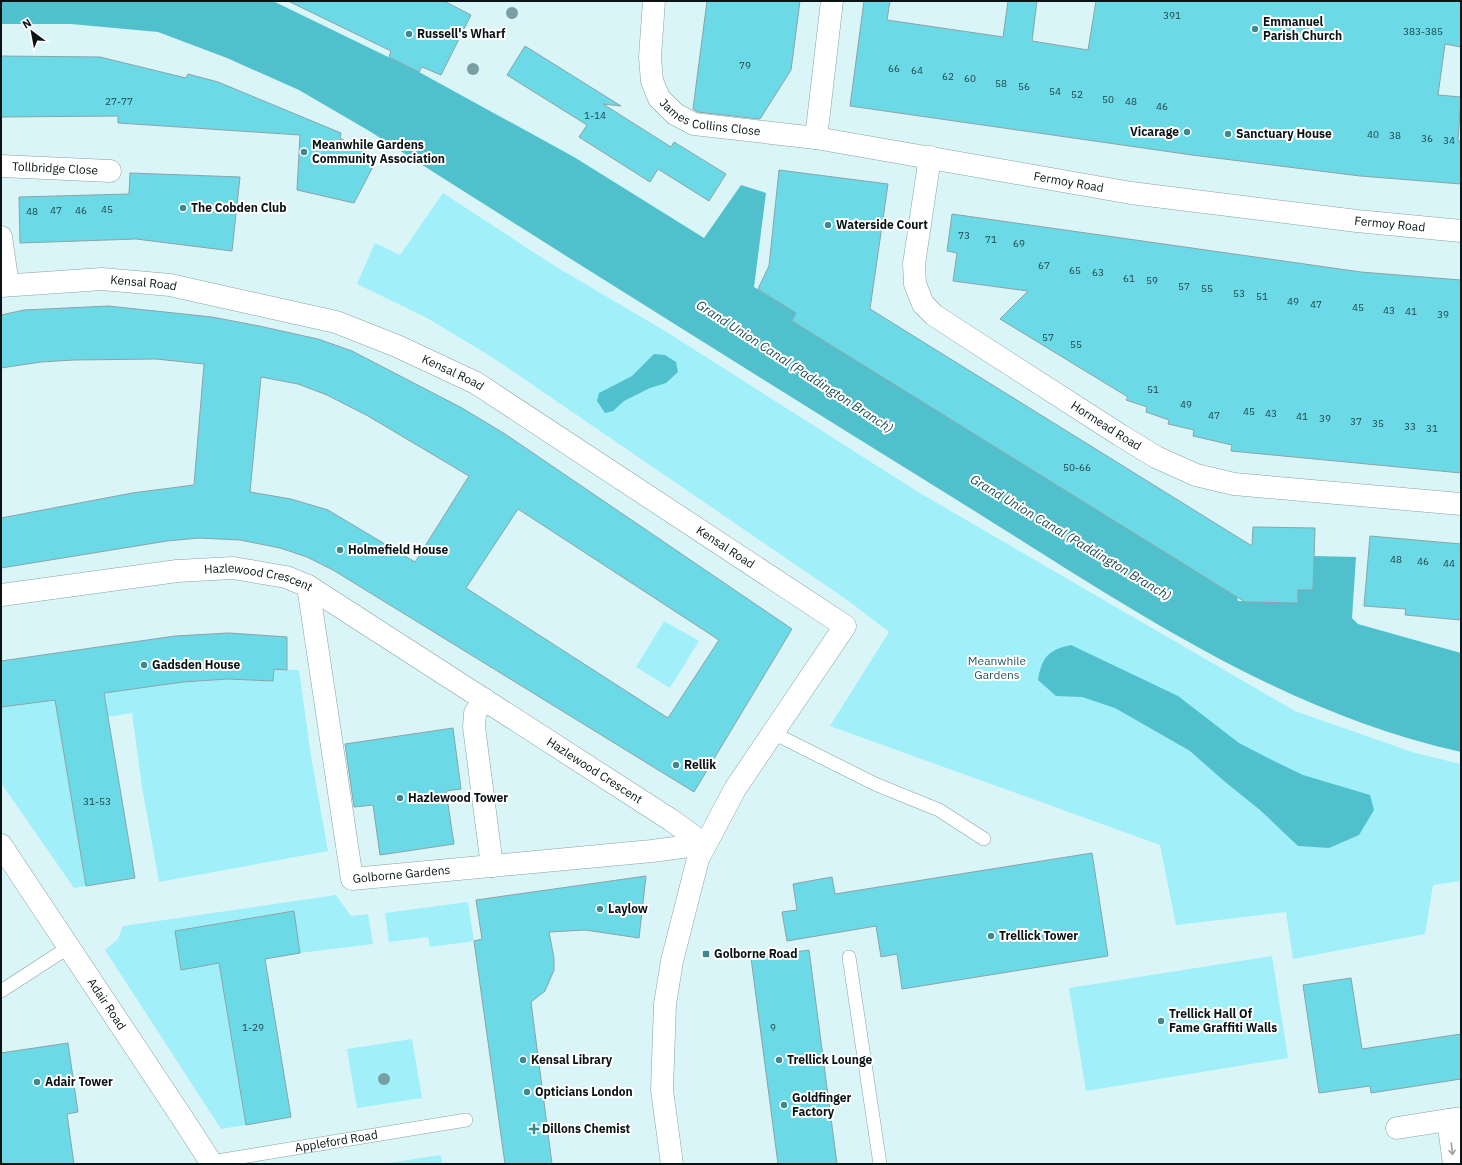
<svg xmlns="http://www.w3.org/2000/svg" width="1462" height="1165" viewBox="0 0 1462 1165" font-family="'IBM Plex Sans',sans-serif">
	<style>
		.green { fill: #a1f0f9 }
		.water { fill: #4fc0cc }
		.building { fill: #6bdae6; stroke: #8aa4a7; fill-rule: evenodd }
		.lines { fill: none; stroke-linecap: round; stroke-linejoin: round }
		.lane-casing { stroke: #88a2a5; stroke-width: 14 }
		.street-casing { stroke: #88a2a5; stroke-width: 23 }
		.lane { stroke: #fff; stroke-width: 13 }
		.street { stroke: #fff; stroke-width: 22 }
		.tree { fill: #789fa3 }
		.oneway { stroke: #9da1a1 }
		.poi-dot { fill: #40878f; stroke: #fff; stroke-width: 1.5 }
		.labels { text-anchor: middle; stroke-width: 4; stroke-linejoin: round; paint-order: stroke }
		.number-label { font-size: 10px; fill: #224649 }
		.poi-label { font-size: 12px; font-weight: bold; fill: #0a1415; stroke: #fff; text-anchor: start }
		.street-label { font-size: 12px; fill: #0a1415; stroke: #fff }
		.park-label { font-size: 12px; fill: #28585e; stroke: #fff }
		.water-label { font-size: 13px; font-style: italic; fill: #194b50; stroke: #fff }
	</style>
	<rect width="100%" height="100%" fill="#d9f5f8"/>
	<path class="green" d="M 443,193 L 553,265 L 665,331 L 918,492 L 1295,711 L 1415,753 L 1461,764 L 1461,881 L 1433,885 L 1425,934 L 1293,959 L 1286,912 L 1176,925 L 1160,845 L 830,726 L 889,632 L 850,602 L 495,359 L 427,318 L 357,284 L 375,243 L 400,255 Z
		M 664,621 L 699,641 L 670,688 L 636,667 Z
		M 274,669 L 299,670 L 311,756 L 328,851 L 159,882 L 142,787 L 132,713 L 59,725 L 86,886 L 74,888 L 1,783 L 1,707 L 183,682 L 228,679 L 273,681 Z
		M 336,895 L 351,916 L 368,914 L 373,944 L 300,953 L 293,911 L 175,931 L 181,969 L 219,963 L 246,1125 L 221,1129 L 105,950 L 118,939 L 123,926 Z
		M 468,902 L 474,941 L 430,947 L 428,937 L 389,942 L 385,913 Z
		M 1272,956 L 1288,1058 L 1086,1091 L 1069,988 Z
		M 412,1039 L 422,1098 L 357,1108 L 347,1049 Z
		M 441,1155 L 442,1164 L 381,1164 Z"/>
	<path class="water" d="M 1,1 L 273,1 L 419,72 L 574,157 L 704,238 L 741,185 L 766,193 L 754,287 L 796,313 L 792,321 L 1237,597 L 1238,601 L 1298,603 L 1298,590 L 1313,590 L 1314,556 L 1356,557 L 1352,618 L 1358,624 L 1461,653 L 1461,752 C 1270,710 1108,593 944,492 C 753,373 561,254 371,132 L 299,90 L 227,58 L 158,32 L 71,24 L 1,24 Z
		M 654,354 L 665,355 L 676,362 L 678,372 L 666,383 L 650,388 L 624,401 L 613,411 L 605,413 L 597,401 L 599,393 L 632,376 Z
		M 1071,645 L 1178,696 L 1239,743 L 1278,763 L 1303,775 L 1370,795 L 1374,810 L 1359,835 L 1329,848 L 1298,846 L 1260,810 L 1224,781 L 1190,751 L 1115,708 L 1082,697 L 1056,696 L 1038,680 C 1042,657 1048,650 1071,645 Z"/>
	<path class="building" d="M 288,1 L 444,1 L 471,15 L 441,75 L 422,67 L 419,72 L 389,57 L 391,51 Z
		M 707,1 L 800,1 L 791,70 L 760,119 L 698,112 L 693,109 Z
		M 864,1 L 890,1 L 887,20 L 1003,37 L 1008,1 L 1037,1 L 1032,41 L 1088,50 L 1096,1 L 1461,1 L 1461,47 L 1445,44 L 1438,95 L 1461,97 L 1458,141 L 1461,141 L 1461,184 L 1360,176 L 1192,155 L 850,106 Z
		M 525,46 L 621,106 L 603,104 L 671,147 L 674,142 L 726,174 L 709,201 L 658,169 L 650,182 L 579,137 L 587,125 L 507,75 Z
		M 1,56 L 100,57 L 186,78 L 188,74 L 218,82 L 341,133 L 340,138 L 377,159 L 354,203 L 297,190 L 300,135 L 118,123 L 118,116 L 1,117 Z
		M 779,170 L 888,184 L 870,309 L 1252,546 L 1253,527 L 1315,528 L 1313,590 L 1298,590 L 1298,603 L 1245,602 L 792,321 L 796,313 L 758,289 L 769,266 Z
		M 130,173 L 240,177 L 232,251 L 136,239 L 20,243 L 19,197 L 129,194 Z
		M 952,214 L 1361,272 L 1461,280 L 1461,473 L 1231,451 L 1232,445 L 1193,436 L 1194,430 L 1168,424 L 1169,420 L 1146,412 L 1147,407 L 1126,400 L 1128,397 L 1000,319 L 1028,291 L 953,281 L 957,253 L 947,251 Z
		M 108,306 L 212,317 L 259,326 L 318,339 L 352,351 L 462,408 L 505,434 L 792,629 L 694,792 L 333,570 L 307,557 L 280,548 L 240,540 L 199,538 L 167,541 L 1,568 L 1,518 L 132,493 L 194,485 L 204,364 L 156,359 L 74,360 L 41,362 L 1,368 L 1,315 L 24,310 ZM 261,377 L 298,384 L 327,395 L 368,416 L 469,476 L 415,562 L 328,510 L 291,499 L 250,492 ZM 518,509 L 719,640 L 668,718 L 466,588 Z
		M 1370,536 L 1461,544 L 1461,620 L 1405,615 L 1406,609 L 1364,606 Z
		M 229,633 L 287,637 L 287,670 L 274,669 L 273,681 L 228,679 L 183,682 L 104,693 L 135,878 L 86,886 L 55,700 L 1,707 L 1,661 L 175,636 Z
		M 453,728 L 461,789 L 446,791 L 454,844 L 380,855 L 373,805 L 354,807 L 345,744 Z
		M 1092,853 L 1108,956 L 902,989 L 897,954 L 881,957 L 876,926 L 787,941 L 782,912 L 797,910 L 793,884 L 832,877 L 835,894 Z
		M 646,876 L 639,938 L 585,930 L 549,932 L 554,958 L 554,970 L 545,991 L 531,1002 L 552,1164 L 505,1164 L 474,941 L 482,939 L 476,900 Z
		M 294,911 L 300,953 L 265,959 L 291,1117 L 246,1125 L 219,963 L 181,970 L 175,931 Z
		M 809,950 L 837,1164 L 778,1164 L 751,958 Z
		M 1351,978 L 1362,1049 L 1461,1034 L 1461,1079 L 1371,1093 L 1370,1086 L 1319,1093 L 1303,985 Z
		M 68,1043 L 78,1112 L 67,1114 L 74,1164 L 1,1164 L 1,1053 Z"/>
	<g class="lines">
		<defs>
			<g id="lane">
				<path d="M 773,733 L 875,784 L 939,810 L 984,839"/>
				<path d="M 849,957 L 880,1164"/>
				<path d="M 1,991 L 69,947"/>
				<path id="s1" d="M 211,1162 L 466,1120"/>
			</g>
			<g id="street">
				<path id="s2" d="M 654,1 L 650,57 L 652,81 L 659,98 L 675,114 L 694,124 L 816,138 L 1131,193 L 1357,221 L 1461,231"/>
				<path d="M 816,138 L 832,1"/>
				<path id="s3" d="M 930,157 L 914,264 L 915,284 L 923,304 L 934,315 L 963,334 L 1120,435 L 1156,457 L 1196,475 L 1234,484 L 1461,504"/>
				<path id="s4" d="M 1,166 L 110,171"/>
				<path d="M 1,237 L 8,285"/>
				<path id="s5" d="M 1,286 L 102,279 L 170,285 L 336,322 L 397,346 L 476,383 L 845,626 L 735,789 L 698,859 L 672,961 L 665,1004 L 662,1090 L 672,1164"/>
				<path id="s6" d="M 308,586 L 352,879 L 652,851 L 704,844"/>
				<path id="s7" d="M 1,595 L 177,571 L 233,568 L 286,577 L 308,586 L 671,820 L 704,844"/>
				<path d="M 484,699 L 475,713 L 474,727 L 492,866"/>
				<path id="s8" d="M 1,845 L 181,1116 L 212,1164"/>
				<path d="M 1397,1128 L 1448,1120"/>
				<path d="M 1454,1164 L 1448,1120 L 1461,1118"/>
			</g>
		</defs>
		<use href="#lane" class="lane-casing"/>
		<use href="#street" class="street-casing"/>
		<use href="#lane" class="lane"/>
		<use href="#street" class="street"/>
	</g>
	<g class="tree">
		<circle cx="512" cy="13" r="6"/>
		<circle cx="473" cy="69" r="6"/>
		<circle cx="384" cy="1079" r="6"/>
	</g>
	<defs><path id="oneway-shaft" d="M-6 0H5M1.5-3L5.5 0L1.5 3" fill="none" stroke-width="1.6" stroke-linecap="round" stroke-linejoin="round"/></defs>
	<use class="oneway" href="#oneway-shaft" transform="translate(1452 1149) rotate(83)"/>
	<g class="poi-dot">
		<circle cx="1255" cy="29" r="4"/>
		<circle cx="409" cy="34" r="4"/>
		<circle cx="1187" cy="132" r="4"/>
		<circle cx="1228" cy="134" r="4"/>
		<circle cx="304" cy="152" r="4"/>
		<circle cx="183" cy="208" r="4"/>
		<circle cx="828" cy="225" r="4"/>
		<circle cx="340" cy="550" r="4"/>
		<circle cx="144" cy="665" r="4"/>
		<circle cx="676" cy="765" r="4"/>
		<circle cx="400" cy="798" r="4"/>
		<circle cx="600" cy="909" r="4"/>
		<circle cx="991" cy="936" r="4"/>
		<rect x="702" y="950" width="8" height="8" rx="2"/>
		<circle cx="1161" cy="1021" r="4"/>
		<circle cx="523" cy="1060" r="4"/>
		<circle cx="779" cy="1060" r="4"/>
		<circle cx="37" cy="1082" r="4"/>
		<circle cx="527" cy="1092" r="4"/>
		<circle cx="784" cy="1105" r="4"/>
		<path d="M532 1123h4v4h4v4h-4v4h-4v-4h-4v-4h4z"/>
	</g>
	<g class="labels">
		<g class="number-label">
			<text x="1172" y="19">391</text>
			<text x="1423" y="35">383-385</text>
			<text x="745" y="69">79</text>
			<text x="894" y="72">66</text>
			<text x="917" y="74">64</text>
			<text x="948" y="80">62</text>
			<text x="970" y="82">60</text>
			<text x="1001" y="87">58</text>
			<text x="1024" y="90">56</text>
			<text x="1055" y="95">54</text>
			<text x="1077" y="98">52</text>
			<text x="1108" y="103">50</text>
			<text x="119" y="105">27-77</text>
			<text x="1131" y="105">48</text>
			<text x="1162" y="110">46</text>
			<text x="595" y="119">1-14</text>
			<text x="1373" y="138">40</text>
			<text x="1395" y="139">38</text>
			<text x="1427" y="142">36</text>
			<text x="1449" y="144">34</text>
			<text x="107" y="213">45</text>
			<text x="56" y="214">47</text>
			<text x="81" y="214">46</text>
			<text x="32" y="215">48</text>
			<text x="964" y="239">73</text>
			<text x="991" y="243">71</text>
			<text x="1019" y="247">69</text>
			<text x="1044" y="269">67</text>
			<text x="1075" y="274">65</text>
			<text x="1098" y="276">63</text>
			<text x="1129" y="282">61</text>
			<text x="1152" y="284">59</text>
			<text x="1184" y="290">57</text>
			<text x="1207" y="292">55</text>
			<text x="1239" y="297">53</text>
			<text x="1262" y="300">51</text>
			<text x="1293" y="305">49</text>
			<text x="1316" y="308">47</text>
			<text x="1358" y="311">45</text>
			<text x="1389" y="314">43</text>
			<text x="1411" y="315">41</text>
			<text x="1443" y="318">39</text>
			<text x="1048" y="341">57</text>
			<text x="1076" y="348">55</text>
			<text x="1153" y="393">51</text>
			<text x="1186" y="408">49</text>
			<text x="1249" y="415">45</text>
			<text x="1271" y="417">43</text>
			<text x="1214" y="419">47</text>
			<text x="1302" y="420">41</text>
			<text x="1325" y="422">39</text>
			<text x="1356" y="425">37</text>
			<text x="1378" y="427">35</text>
			<text x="1410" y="430">33</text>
			<text x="1432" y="432">31</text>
			<text x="1077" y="471">50-66</text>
			<text x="1396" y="563">48</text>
			<text x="1423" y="565">46</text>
			<text x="1449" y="567">44</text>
			<text x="97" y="805">31-53</text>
			<text x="253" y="1031">1-29</text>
			<text x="773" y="1031">9</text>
		</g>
		<g class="poi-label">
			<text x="1263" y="26">Emmanuel<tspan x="1263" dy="14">Parish Church</tspan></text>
			<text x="417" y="38">Russell's Wharf</text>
			<text x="1179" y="136" text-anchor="end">Vicarage</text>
			<text x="1236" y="138">Sanctuary House</text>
			<text x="312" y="149">Meanwhile Gardens<tspan x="312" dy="14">Community Association</tspan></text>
			<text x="191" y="212">The Cobden Club</text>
			<text x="836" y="229">Waterside Court</text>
			<text x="348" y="554">Holmefield House</text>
			<text x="152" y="669">Gadsden House</text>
			<text x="684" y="769">Rellik</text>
			<text x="408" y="802">Hazlewood Tower</text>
			<text x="608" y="913">Laylow</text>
			<text x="999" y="940">Trellick Tower</text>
			<text x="714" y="958">Golborne Road</text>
			<text x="1169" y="1018">Trellick Hall Of<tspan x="1169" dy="14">Fame Graffiti Walls</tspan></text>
			<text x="531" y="1064">Kensal Library</text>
			<text x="787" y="1064">Trellick Lounge</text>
			<text x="45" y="1086">Adair Tower</text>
			<text x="535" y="1096">Opticians London</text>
			<text x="792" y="1102">Goldfinger<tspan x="792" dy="14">Factory</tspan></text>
			<text x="542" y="1133">Dillons Chemist</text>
		</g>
		<g class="street-label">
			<text dy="4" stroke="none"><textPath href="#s2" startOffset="156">James Collins Close</textPath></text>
			<text dy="4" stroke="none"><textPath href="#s4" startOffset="54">Tollbridge Close</textPath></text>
			<text dy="4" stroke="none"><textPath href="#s2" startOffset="522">Fermoy Road</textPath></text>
			<text dy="4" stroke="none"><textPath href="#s2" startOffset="846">Fermoy Road</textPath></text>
			<text dy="4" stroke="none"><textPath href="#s5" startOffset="143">Kensal Road</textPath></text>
			<text dy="4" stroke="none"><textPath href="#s5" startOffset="467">Kensal Road</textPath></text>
			<text dy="4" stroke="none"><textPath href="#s3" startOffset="370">Hormead Road</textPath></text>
			<text dy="4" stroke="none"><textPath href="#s5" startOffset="791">Kensal Road</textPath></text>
			<text dy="4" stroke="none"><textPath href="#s7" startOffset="260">Hazlewood Crescent</textPath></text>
			<text dy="4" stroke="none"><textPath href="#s7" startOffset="652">Hazlewood Crescent</textPath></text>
			<text dy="4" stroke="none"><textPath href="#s6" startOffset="346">Golborne Gardens</textPath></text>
			<text dy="4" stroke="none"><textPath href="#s8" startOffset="191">Adair Road</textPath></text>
			<text dy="4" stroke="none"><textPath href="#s1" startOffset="127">Appleford Road</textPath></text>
		</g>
		<g class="park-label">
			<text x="997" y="665">Meanwhile<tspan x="997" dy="14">Gardens</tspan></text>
		</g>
		<g class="water-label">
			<text transform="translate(795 366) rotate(33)" y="5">Grand Union Canal (Paddington Branch)</text>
			<text transform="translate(1071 537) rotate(31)" y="5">Grand Union Canal (Paddington Branch)</text>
		</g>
	</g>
	<rect width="1462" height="1165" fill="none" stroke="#0a1415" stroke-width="4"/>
	<g transform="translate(32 32) rotate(328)" stroke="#ffffff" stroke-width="3" paint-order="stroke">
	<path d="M0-3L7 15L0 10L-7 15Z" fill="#0a1415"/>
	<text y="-6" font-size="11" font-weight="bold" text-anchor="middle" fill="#0a1415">N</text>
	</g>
</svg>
